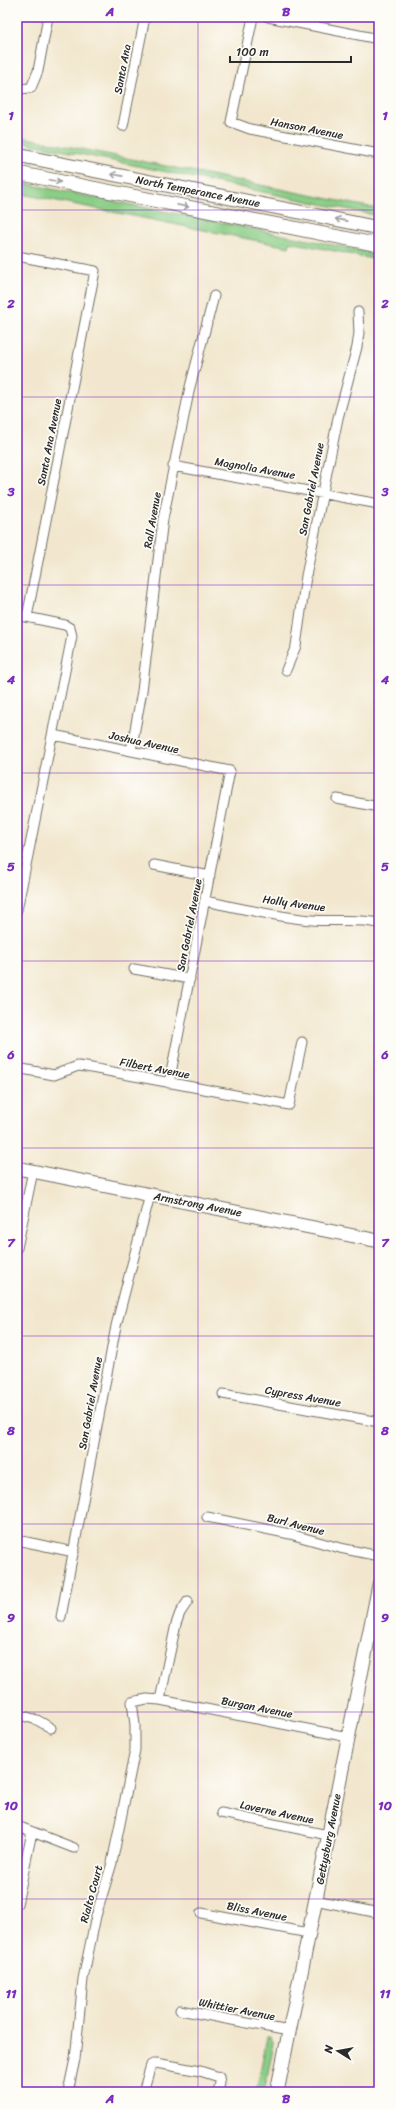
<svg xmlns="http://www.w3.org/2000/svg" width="396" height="2109" viewBox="0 0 396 2109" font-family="Sriracha,sans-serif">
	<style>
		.green { fill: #8acd86; stroke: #5a7c58 }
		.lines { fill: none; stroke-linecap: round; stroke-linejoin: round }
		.street-casing { stroke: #716d64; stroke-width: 11 }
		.secondary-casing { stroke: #716d64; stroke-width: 15 }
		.street { stroke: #fff; stroke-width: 9 }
		.secondary { stroke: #fff; stroke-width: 13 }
		.oneway { stroke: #a0a0a0 }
		.grid { fill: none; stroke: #7b2cbf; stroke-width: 1; stroke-opacity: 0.55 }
		.labels { text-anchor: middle; stroke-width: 3.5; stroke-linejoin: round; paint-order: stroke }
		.street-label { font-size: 11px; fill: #2b2b2b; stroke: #fdfcf7 }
		.neatline { fill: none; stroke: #7b2cbf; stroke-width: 1.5 }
		.grid-label { font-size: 13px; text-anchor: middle; font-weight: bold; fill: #7b2cbf }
	</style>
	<rect width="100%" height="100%" fill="#fdfcf7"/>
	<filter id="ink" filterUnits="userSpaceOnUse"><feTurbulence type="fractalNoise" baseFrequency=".025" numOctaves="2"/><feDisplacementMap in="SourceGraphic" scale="8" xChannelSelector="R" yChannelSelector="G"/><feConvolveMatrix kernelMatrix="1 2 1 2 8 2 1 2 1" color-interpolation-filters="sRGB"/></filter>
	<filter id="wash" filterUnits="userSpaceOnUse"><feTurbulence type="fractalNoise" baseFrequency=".012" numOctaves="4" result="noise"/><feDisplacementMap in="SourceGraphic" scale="16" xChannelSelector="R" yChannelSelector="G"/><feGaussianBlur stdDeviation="0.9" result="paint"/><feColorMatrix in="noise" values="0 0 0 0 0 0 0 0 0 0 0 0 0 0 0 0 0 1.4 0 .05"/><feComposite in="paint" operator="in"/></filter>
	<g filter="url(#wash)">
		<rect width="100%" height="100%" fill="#f2e7ce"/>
		<path class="green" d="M 17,136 L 379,209 L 379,216 L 17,141 Z
			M 17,182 L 379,254 L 379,260 L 290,242 L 289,247 L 17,193 Z
			M 267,2037 L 270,2037 L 274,2044 L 264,2092 L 256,2092 Z"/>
	</g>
	<g filter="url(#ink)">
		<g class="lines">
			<defs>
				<path id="street" d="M 253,17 L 231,122 L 250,129 L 379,154
					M 268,17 L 379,39
					M 17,89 L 31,88 L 38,71 L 48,17
					M 123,126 L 145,17
					M 17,256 L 95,271 L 27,617
					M 173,466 L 379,504
					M 17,615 L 65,625 L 70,628 L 72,636 L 17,910
					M 286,670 L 296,646 L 306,576 L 338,418 L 357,347 L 359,333 L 358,312
					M 53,735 L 230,771 L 169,1083
					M 131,751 L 142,691 L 163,519 L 190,387 L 214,296
					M 337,799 L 379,807
					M 154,865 L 210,876
					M 205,901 C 240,908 276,917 312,920 C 335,922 356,918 379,923
					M 134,969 L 190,979
					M 17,1068 L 54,1075 L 78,1066 L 86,1067 L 289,1105 L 302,1042
					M 17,1248 L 33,1171
					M 223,1394 L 379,1422
					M 207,1517 L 290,1534 L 340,1548 L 379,1556
					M 17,1540 L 74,1552
					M 61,1617 L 116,1326 L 150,1195
					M 160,1700 L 176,1624 L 180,1613 L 188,1601
					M 17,1714 L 37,1720 L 51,1728
					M 221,1813 L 328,1835
					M 17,1826 L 74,1848
					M 315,1900 L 379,1913
					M 17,1904 L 32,1832
					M 201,1913 L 309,1933
					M 180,2010 L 289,2031
					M 68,2092 L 75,2059 L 83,1979 L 96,1916 L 112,1863 L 135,1750 L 135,1725 L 132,1702 L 147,1699 L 160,1700 L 348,1737
					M 143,2092 L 151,2065 L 156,2063 L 200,2071 L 219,2077 L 220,2083 L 218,2092"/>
				<path id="secondary" d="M 17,155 L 379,228
					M 17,173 L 379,245
					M 17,1168 L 379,1241
					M 277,2092 L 379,1585"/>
			</defs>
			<use href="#street" class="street-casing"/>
			<use href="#secondary" class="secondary-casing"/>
			<use href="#street" class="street"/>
			<use href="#secondary" class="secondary"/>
		</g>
		<defs><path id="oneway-shaft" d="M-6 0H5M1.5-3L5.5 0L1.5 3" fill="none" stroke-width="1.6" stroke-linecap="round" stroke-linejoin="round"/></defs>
		<g class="oneway">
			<use href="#oneway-shaft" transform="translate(117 175) rotate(-169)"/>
			<use href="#oneway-shaft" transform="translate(55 181) rotate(11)"/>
			<use href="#oneway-shaft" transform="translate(183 206) rotate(11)"/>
			<use href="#oneway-shaft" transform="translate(341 220) rotate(-169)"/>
		</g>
	</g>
	<path class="grid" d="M 198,17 L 198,2092M 17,210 L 379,210M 17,397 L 379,397M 17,585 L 379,585M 17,773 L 379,773M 17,961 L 379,961M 17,1148 L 379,1148M 17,1336 L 379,1336M 17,1524 L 379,1524M 17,1712 L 379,1712M 17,1899 L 379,1899"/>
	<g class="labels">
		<g class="street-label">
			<text transform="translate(122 69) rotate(-79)" y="4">Santa Ana</text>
			<text transform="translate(307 128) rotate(11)" y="4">Hanson Avenue</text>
			<text transform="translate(198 191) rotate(11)" y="4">North Temperance Avenue</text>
			<text transform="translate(49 442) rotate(-79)" y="4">Santa Ana Avenue</text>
			<text transform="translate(255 468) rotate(10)" y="4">Magnolia Avenue</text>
			<text transform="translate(311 489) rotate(-79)" y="4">San Gabriel Avenue</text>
			<text transform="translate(152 520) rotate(-80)" y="4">Rall Avenue</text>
			<text transform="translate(144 742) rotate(12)" y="4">Joshua Avenue</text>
			<text transform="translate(294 903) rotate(8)" y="4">Holly Avenue</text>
			<text transform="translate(189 925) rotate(-79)" y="4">San Gabriel Avenue</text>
			<text transform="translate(155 1068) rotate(11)" y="4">Filbert Avenue</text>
			<text transform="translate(198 1204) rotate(11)" y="4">Armstrong Avenue</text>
			<text transform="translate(303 1396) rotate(10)" y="4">Cypress Avenue</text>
			<text transform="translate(90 1403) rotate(-80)" y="4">San Gabriel Avenue</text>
			<text transform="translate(296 1524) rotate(14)" y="4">Burl Avenue</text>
			<text transform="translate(257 1707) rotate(11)" y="4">Burgan Avenue</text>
			<text transform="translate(277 1812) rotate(12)" y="4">Laverne Avenue</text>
			<text transform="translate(328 1839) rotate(-79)" y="4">Gettysburg Avenue</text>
			<text transform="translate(91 1894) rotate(-75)" y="4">Rialto Court</text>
			<text transform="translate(257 1911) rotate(11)" y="4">Bliss Avenue</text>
			<text transform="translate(237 2009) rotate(11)" y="4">Whittier Avenue</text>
		</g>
	</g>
	<rect width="396" height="2109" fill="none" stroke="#fdfcf7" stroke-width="44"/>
	<g transform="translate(338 2051) rotate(281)" stroke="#fdfcf7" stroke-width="3" paint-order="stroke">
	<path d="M0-3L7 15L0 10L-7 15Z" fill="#2b2b2b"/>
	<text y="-6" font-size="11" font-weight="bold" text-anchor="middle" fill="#2b2b2b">N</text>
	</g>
	<path d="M230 56v6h121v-6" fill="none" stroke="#2b2b2b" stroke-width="2"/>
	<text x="236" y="56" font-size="12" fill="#2b2b2b" stroke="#fdfcf7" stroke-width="3" paint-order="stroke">100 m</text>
	<rect x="22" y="22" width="352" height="2065" class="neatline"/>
	<g class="grid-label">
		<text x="110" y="16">A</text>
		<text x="286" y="16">B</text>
		<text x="11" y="120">1</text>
		<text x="385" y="120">1</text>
		<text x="11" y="308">2</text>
		<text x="385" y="308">2</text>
		<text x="11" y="496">3</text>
		<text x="385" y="496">3</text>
		<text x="11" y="684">4</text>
		<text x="385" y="684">4</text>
		<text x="11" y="871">5</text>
		<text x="385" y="871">5</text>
		<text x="11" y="1059">6</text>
		<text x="385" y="1059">6</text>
		<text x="11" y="1247">7</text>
		<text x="385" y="1247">7</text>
		<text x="11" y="1435">8</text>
		<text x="385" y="1435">8</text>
		<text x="11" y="1622">9</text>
		<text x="385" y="1622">9</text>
		<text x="11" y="1810">10</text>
		<text x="385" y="1810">10</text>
		<text x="11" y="1998">11</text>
		<text x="385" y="1998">11</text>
		<text x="110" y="2103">A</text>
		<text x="286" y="2103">B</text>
	</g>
</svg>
